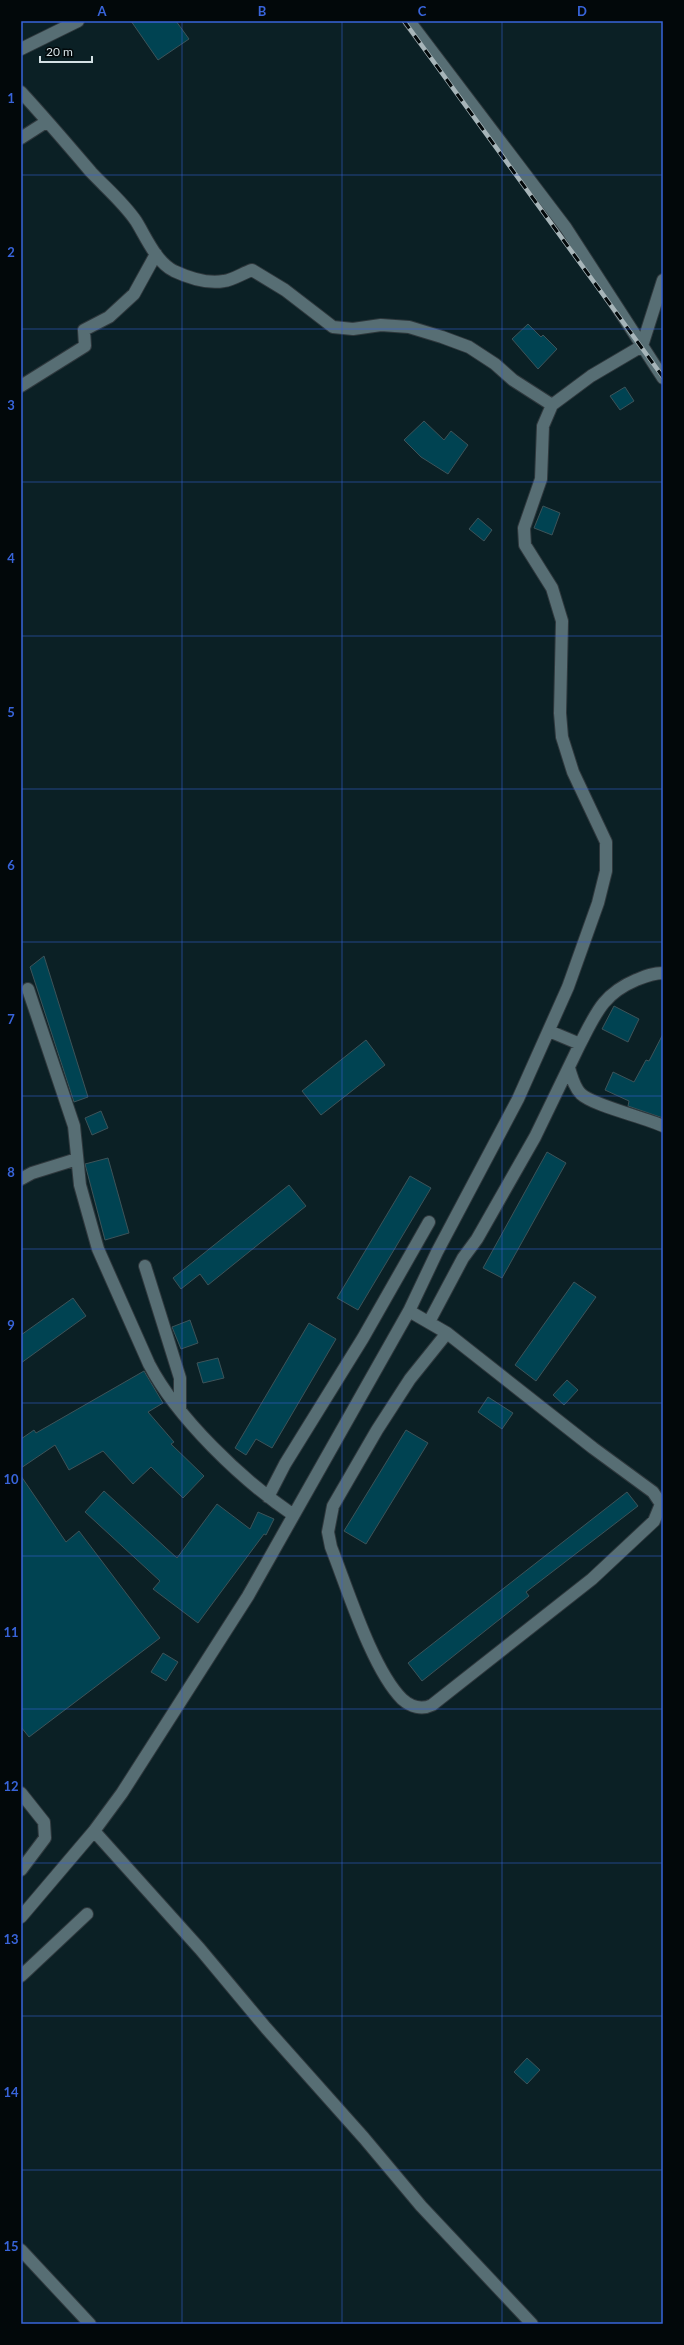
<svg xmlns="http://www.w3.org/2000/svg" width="684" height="2345" viewBox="0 0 684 2345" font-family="Lato,sans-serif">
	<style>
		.building { fill: #004352; stroke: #3d5359 }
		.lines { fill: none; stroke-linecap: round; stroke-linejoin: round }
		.minor-casing { stroke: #2f383d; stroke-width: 14 }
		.minor { stroke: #576e74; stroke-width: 12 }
		.rail-casing { stroke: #a7b5b9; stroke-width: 4.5 }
		.rail { stroke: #02080a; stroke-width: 3; stroke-dasharray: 9; stroke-linecap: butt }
		.grid { fill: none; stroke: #3864da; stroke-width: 1; stroke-opacity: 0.55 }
		.neatline { fill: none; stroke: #3864da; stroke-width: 1.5 }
		.grid-label { font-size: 13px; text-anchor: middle; font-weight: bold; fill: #3864da }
	</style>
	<rect width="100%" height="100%" fill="#0b2025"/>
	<path class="building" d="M 131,21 L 176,21 L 189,39 L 158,60 Z
		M 528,324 L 541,337 L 543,335 L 557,349 L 538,369 L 512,339 Z
		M 625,387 L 634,401 L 620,410 L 610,396 Z
		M 424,421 L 444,440 L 451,431 L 468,445 L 448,474 L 421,457 L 404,440 Z
		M 543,506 L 560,513 L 552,535 L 534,528 Z
		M 478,518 L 492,530 L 484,541 L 469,529 Z
		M 44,956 L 88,1097 L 74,1102 L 30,967 Z
		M 614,1006 L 639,1019 L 628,1042 L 602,1029 Z
		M 663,1034 L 663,1118 L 628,1106 L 629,1101 L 605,1090 L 613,1072 L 634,1082 L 646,1060 L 649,1061 Z
		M 366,1040 L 385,1065 L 321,1115 L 302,1091 Z
		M 101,1111 L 108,1128 L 92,1135 L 85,1118 Z
		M 547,1152 L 566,1163 L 502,1278 L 483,1268 Z
		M 108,1158 L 129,1233 L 105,1240 L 85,1164 Z
		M 410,1176 L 431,1188 L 358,1310 L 337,1298 Z
		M 289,1185 L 306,1206 L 208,1285 L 200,1274 L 181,1289 L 173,1278 Z
		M 574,1282 L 596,1297 L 536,1381 L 515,1365 Z
		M 73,1298 L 86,1316 L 21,1363 L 21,1335 Z
		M 190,1320 L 198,1343 L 181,1349 L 172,1327 Z
		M 309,1323 L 336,1339 L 272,1448 L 256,1439 L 246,1455 L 235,1448 Z
		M 218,1358 L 224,1378 L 203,1383 L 197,1363 Z
		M 144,1371 L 163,1403 L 148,1412 L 174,1442 L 171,1444 L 204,1476 L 183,1498 L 151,1467 L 133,1484 L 103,1451 L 69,1470 L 55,1445 L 21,1468 L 21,1439 L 34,1430 L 36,1433 Z
		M 567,1380 L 578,1390 L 564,1405 L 553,1395 Z
		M 488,1397 L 513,1413 L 502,1429 L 478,1412 Z
		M 406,1430 L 428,1443 L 366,1544 L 344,1531 Z
		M 21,1476 L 66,1542 L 79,1531 L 160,1638 L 29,1737 L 21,1727 Z
		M 104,1491 L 177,1558 L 217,1504 L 250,1529 L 258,1512 L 274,1519 L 266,1535 L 264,1534 L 198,1623 L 153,1589 L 160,1581 L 85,1512 Z
		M 627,1492 L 638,1506 L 526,1592 L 529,1596 L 422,1681 L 408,1663 Z
		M 163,1653 L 178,1662 L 166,1681 L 151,1672 Z
		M 527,2058 L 540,2070 L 527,2084 L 514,2072 Z"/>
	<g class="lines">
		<defs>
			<path id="minor" d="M 409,21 L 566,228 L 663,378
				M 21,49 L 78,21
				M 21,92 C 45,118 68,145 91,172 C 106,188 123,202 136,221 C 146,237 156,262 174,271 C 189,278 208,284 224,281 C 233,280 243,273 252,270 L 285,290 L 333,327 L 353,329 L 381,325 L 409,327 L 442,337 L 469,347 L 495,364 L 513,380 L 552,405
				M 21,138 L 46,122
				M 21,386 L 85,346 L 84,330 L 109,317 L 134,294 L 156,254
				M 28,989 L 74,1126 L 80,1185 L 98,1249 L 149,1364 C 177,1418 242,1480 292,1514
				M 549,1031 L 580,1044 C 596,1013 603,994 636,980 C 646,976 653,973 663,973
				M 569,1068 C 572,1077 574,1087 581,1094 C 594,1106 644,1117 663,1126
				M 21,1179 L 32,1173 L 77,1159
				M 145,1266 L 180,1378 L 180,1409
				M 409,1311 L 447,1333 L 593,1448 L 653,1492 L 661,1504 L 654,1521 L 592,1579 L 432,1705 C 422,1710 411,1707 402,1699 C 372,1669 347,1587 331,1547 L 328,1532 L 333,1506 L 377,1430 L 410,1379 L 447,1333
				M 429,1322 L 463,1258 L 477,1239 L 535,1137 L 580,1044
				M 268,1497 L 285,1464 L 363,1338 L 429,1222
				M 21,1793 L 44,1822 L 45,1838 L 21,1870
				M 94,1831 L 200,1949 L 266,2028 L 364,2138 L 421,2206 L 532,2324
				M 21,1917 L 94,1831 L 122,1793 L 248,1596 L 409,1311 L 437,1252 L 518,1099 L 568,987 L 598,903 L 606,871 L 606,842 L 573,772 L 562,737 L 560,713 L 562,621 L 552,588 L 525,545 L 524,528 L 541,479 L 543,426 L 552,405 L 591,376 L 642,346 L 663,280
				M 21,1976 L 87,1914
				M 21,2250 L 90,2324"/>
		</defs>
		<use href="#minor" class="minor-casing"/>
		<use href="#minor" class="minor"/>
		<defs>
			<path id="rail" d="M 404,21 L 663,377"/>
		</defs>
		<use href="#rail" class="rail-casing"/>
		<use href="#rail" class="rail"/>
	</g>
	<path class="grid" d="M 182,21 L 182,2324M 342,21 L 342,2324M 502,21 L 502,2324M 21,175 L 663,175M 21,329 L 663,329M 21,482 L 663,482M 21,636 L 663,636M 21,789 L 663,789M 21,942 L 663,942M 21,1096 L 663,1096M 21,1249 L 663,1249M 21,1403 L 663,1403M 21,1556 L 663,1556M 21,1709 L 663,1709M 21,1863 L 663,1863M 21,2016 L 663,2016M 21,2170 L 663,2170"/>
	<rect width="684" height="2345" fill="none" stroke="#02080a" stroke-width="44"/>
	<path d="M40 56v6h52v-6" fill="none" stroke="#d4e0e4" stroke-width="2"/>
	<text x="46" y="56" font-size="12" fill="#d4e0e4" stroke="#02080a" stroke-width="3" paint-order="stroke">20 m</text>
	<rect x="22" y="22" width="640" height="2301" class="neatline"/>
	<g class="grid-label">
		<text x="102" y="16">A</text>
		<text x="262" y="16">B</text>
		<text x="422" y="16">C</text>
		<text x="582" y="16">D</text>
		<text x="11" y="103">1</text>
		<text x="11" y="257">2</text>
		<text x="11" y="410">3</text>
		<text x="11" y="563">4</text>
		<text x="11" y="717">5</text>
		<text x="11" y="870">6</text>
		<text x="11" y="1024">7</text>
		<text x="11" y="1177">8</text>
		<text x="11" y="1330">9</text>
		<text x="11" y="1484">10</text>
		<text x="11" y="1637">11</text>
		<text x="11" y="1791">12</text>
		<text x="11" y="1944">13</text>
		<text x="11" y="2097">14</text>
		<text x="11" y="2251">15</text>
	</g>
</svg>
